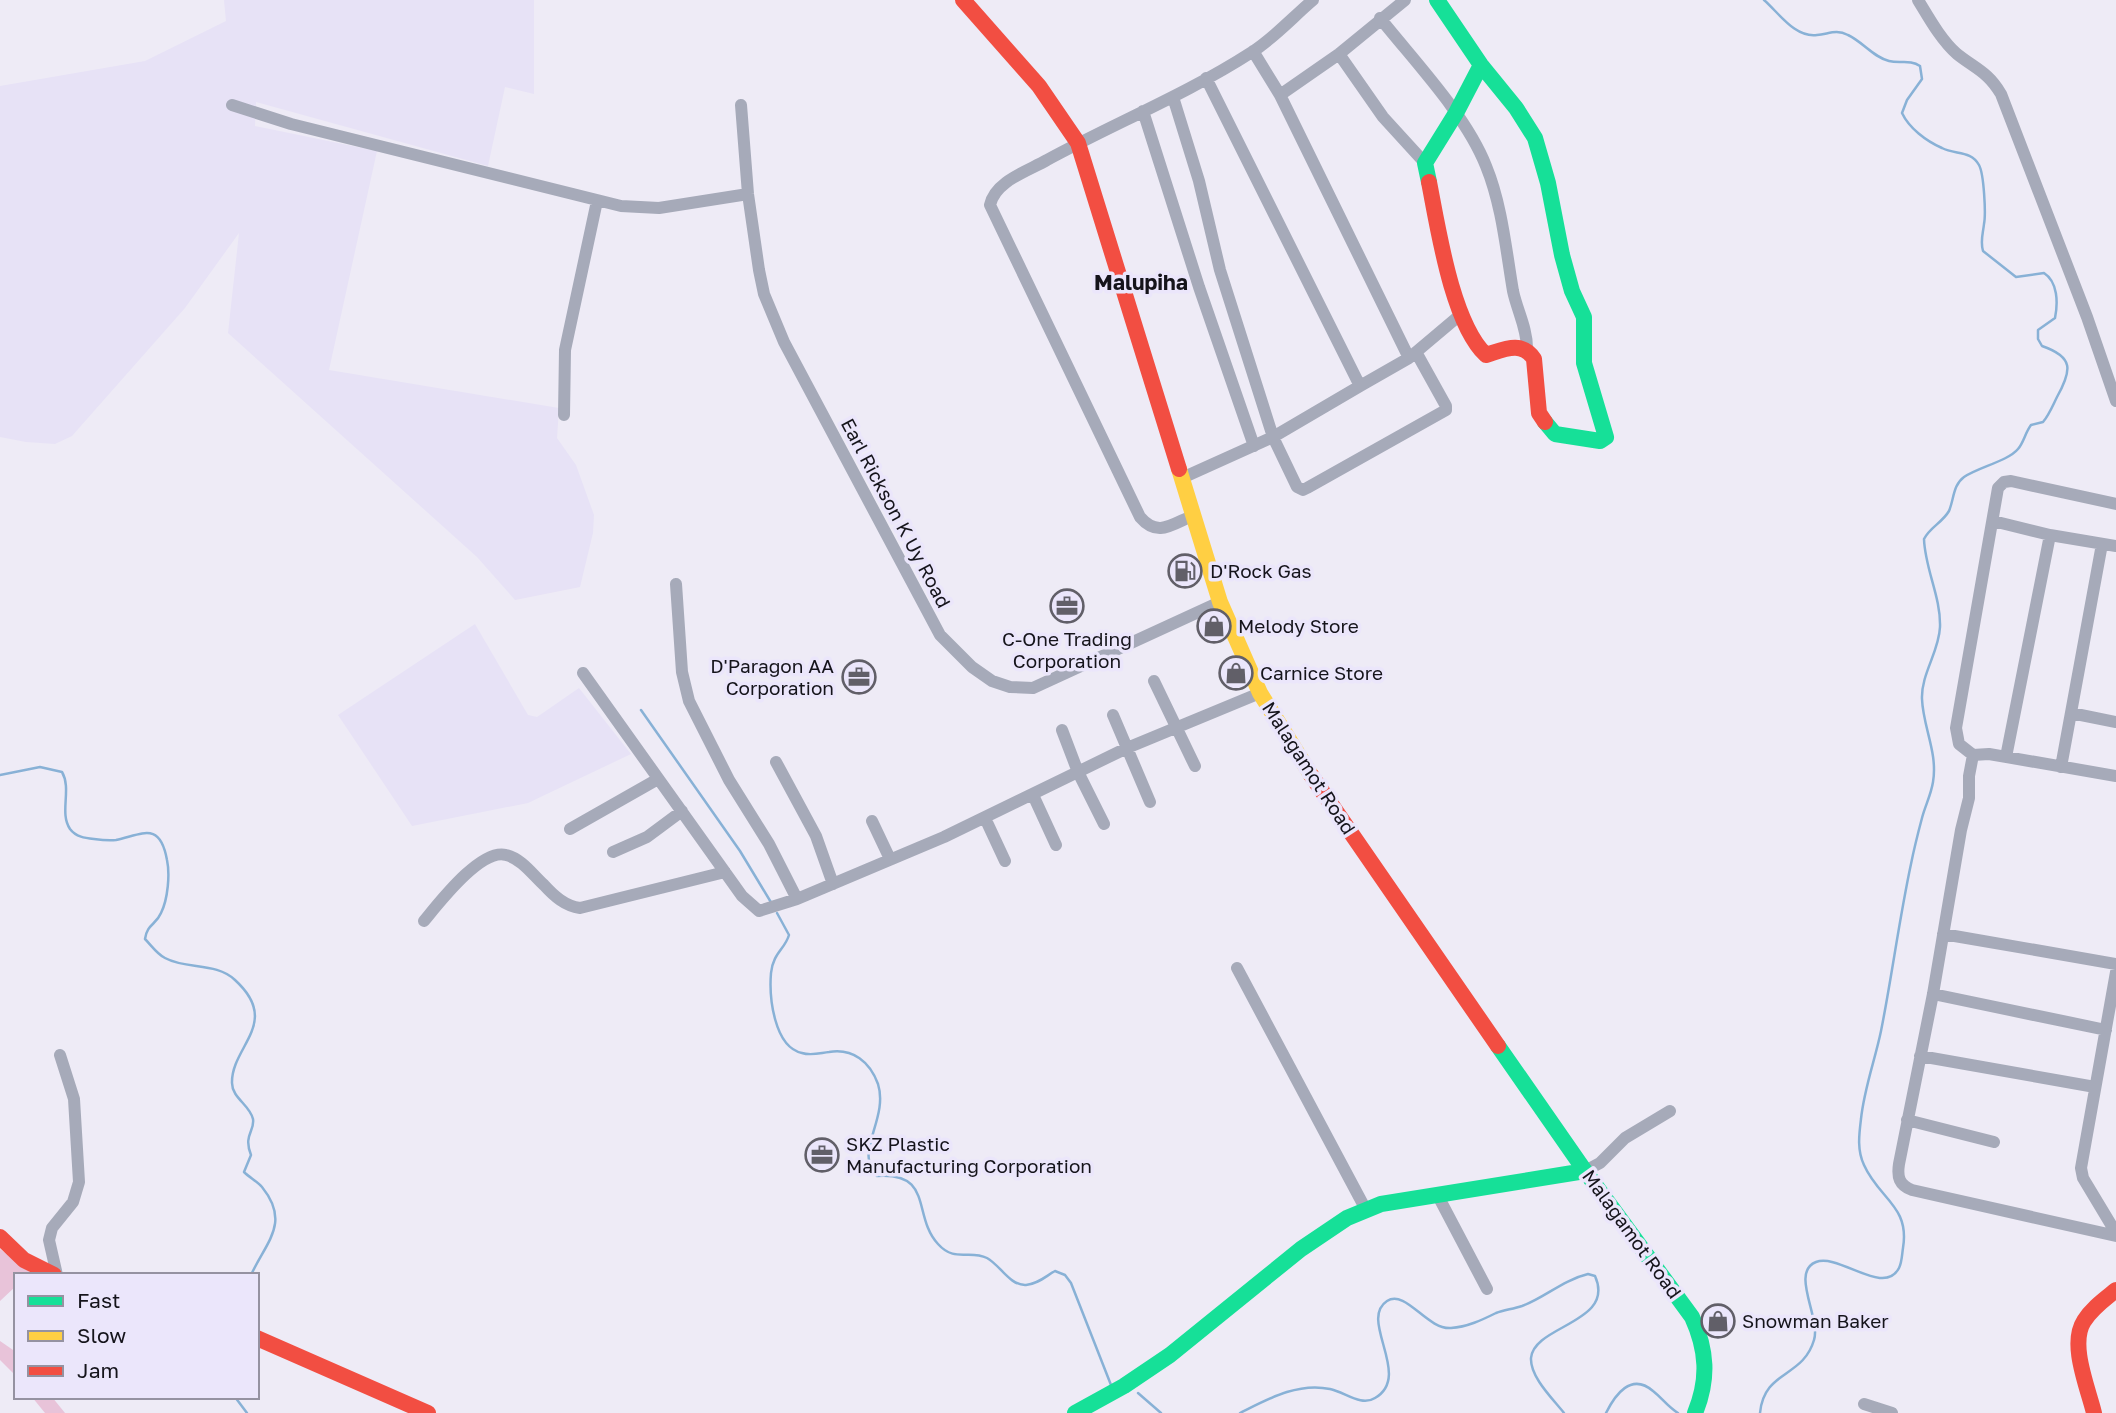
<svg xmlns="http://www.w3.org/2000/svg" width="2116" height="1413" viewBox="0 0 2116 1413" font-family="'Golos Text',sans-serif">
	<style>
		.built { fill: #e7e2f6 }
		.green { fill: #e8c3d9 }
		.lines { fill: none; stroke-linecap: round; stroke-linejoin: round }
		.stream { stroke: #88b1d6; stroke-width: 2.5 }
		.street { stroke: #a6aab9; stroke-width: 12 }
		.fast { stroke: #16e098; stroke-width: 16 }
		.slow { stroke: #ffcf43; stroke-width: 16 }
		.jam { stroke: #f24e42; stroke-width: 16 }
		.labels { text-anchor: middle; stroke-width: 7; stroke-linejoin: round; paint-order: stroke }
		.street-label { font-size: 19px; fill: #15141b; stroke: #ebe6fb }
		.poi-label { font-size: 19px; fill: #15141b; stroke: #ebe6fb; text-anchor: start }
		.neighbourhood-label { font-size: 21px; font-weight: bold; fill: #15141b; stroke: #ebe6fb }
	</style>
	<rect width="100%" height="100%" fill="#eeebf6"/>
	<path class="built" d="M 224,0 L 534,0 L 534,94 L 505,87 L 488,166 L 256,102 L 255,126 L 377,151 L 329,370 L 559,408 L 557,438 L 576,465 L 594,515 L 593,533 L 580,587 L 515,600 L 477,557 L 228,333 L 239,233 L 185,308 L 72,436 L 55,444 L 26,442 L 0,437 L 0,86 L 145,61 L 226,21 Z
		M 475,624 L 528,715 L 537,717 L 579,688 L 631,754 L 528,803 L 412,826 L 338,715 Z"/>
	<path class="green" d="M 0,1249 L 34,1275 L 16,1275 L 16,1286 L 0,1301 Z
		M 0,1341 L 16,1352 L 16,1376 L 0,1360 Z
		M 32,1397 L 52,1397 L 65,1413 L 45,1413 Z"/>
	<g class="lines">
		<path class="stream" d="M 641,710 L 740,851 L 772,904
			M 0,775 L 40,767 L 62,772 C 72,789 59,813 70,829 C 76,837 85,838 94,839 C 101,840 109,841 116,840 C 143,834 160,821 167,860 C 170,874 168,899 161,913 C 156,925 147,924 145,939 C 151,945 157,954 165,958 C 187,970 216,962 235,980 C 282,1023 231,1046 232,1083 C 232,1098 250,1105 253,1119 C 255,1131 243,1135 251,1155 L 244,1172 C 250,1178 257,1181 262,1187 C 291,1223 266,1242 251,1275
			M 777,913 L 789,935 C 785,949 773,953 771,973 C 769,997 774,1047 802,1053 C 811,1056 820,1053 829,1052 C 853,1048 870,1062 878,1084 C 889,1119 853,1153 877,1176 C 934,1172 912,1216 938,1244 C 955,1263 969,1249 987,1258 C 1000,1265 1010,1286 1026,1285 C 1038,1284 1046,1276 1055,1271 L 1065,1275 L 1071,1283 L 1111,1385
			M 1138,1393 L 1161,1413
			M 235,1397 L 247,1413
			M 1240,1413 C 1268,1399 1298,1382 1330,1389 C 1345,1392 1361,1407 1375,1398 C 1413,1376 1358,1320 1387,1301 C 1406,1289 1427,1330 1451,1328 C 1467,1327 1482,1320 1496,1313 C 1504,1310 1513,1309 1522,1306 C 1544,1298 1563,1280 1588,1274 L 1595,1276 C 1616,1323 1534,1325 1531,1358 C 1530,1377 1553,1399 1564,1413
			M 1606,1413 C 1615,1395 1631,1372 1653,1391 C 1662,1398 1668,1407 1678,1413
			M 1760,1413 C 1764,1370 1803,1378 1814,1340 C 1821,1318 1790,1272 1816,1262 C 1839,1253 1884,1297 1899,1268 C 1902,1262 1902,1254 1903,1248 C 1910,1206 1879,1199 1864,1165 C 1857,1150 1859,1135 1861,1119 C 1864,1089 1875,1060 1881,1031 C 1892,976 1899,920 1911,864 C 1914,849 1918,833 1922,818 C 1925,806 1931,795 1933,782 C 1938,753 1923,727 1922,699 C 1921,674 1939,652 1940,627 C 1941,597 1925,569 1924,539 C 1930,527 1942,523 1949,511 C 1954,499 1953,485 1964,477 C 1979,467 2008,461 2018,449 C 2024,442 2025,433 2031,425 L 2043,422 C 2049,415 2053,405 2057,397 C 2072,370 2074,357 2042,346 L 2038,339 L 2038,330 L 2055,318 C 2058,303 2058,282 2044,273 L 2016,277 L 1983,251 C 1980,241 1983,234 1984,224 C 1986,214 1984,174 1979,165 C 1971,150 1955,155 1942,148 C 1926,141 1909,128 1902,113 L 1907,100 L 1922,79 L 1920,66 C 1910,59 1900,64 1889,61 C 1873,57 1863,42 1848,35 C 1836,29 1829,34 1817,35 C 1795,38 1779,13 1764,0"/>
		<path class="street" d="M 1918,0 C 1929,18 1941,40 1957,54 C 1976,69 1988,72 2001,94 L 2087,317 L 2116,401
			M 1380,18 C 1415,62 1466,115 1486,166 C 1502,205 1506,250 1513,291 C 1517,310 1527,328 1527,348
			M 1253,51 L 1280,95 L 1409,358
			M 1339,54 L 1383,117 L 1425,163
			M 1280,95 L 1339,54 L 1405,0
			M 1173,97 L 1199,181 L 1220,270 L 1273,437 L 1297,487 L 1303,490 L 1307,488 L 1446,410 L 1446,406 L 1416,352
			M 232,105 L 291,124 L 621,206 L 659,208 L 748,194
			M 741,105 L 748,194 L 759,270 L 764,294 L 784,342 L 940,635 L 972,667 L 992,681 L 1010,687 L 1033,688 L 1220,602
			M 1143,111 L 1199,287 L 1254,446
			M 1360,386 L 1409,358 L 1460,315
			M 564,415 L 565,350 L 597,201
			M 1182,478 L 1273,437 L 1360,386 L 1206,78
			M 2116,504 L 2011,481 L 2004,482 L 1998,488 L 1956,728 L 1959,744 L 1973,755 L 1989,754 L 2116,776
			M 1194,515 C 1172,524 1158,538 1140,517 L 990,205 C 995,181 1028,171 1047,160 C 1115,123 1187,94 1252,52 C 1274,38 1293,17 1313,0
			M 1993,521 L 2050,535 L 2116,546
			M 676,584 L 682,672 L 689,701 L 729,780 L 769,844 L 797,899
			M 583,673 L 742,896 L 759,911 L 797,899 L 944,837 L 1127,748 L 1260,693
			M 1154,681 L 1195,766
			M 2071,713 L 2116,722
			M 1113,715 L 1150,802
			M 1062,730 L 1078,772 L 1104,824
			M 1973,755 L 1969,776 L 1969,798 L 1961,830 L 1933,994 L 1899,1164 C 1897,1177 1899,1185 1912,1190 L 2116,1236
			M 2006,757 L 2050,535
			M 776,762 L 816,836 L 833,884
			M 2061,767 L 2102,544
			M 1033,795 L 1056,845
			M 985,818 L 1005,861
			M 872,821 L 890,859
			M 570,829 L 658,779
			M 613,852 L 647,837 L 682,811
			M 424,921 C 439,903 481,848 506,855 C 522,859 532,874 544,885 C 554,896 565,906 580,908 L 725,872
			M 1943,934 L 2116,964
			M 1237,968 L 1365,1208
			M 2116,972 L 2081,1168 L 2083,1178 L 2116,1233
			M 1933,994 L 2106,1030
			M 1920,1056 L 2095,1087
			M 1907,1120 L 1994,1142
			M 1585,1171 L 1600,1163 L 1625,1138 L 1670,1111
			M 1437,1194 L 1487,1289
			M 57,1275 L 49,1240 L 52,1228 L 73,1202 L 79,1182 L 74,1099 L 60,1055
			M 1864,1404 L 1892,1413"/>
		<path class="fast" d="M 1437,0 L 1481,65 L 1516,108 L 1535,138 L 1548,183 L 1562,255 L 1572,291 L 1584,317 L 1584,363 L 1606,437 L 1600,441 L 1555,434 L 1545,422
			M 1429,182 L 1425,163 L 1456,113 L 1481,65
			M 1498,1046 L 1585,1171 L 1692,1317 C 1707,1350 1709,1379 1695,1413
			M 1075,1413 L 1124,1386 L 1170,1355 L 1301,1249 L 1347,1218 L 1381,1204 L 1585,1171"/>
		<path class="slow" d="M 1179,469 L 1220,602 L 1260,693 L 1311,775"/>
		<path class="jam" d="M 963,0 L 1039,86 L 1078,143 L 1179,469
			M 1429,182 C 1438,228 1452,323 1486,355 C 1503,350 1522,340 1534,359 L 1539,413 L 1545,422
			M 1311,775 L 1498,1046
			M 0,1237 L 24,1260 L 54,1275
			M 257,1338 L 428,1413
			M 2094,1413 C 2088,1388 2069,1344 2084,1321 C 2092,1308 2105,1299 2116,1290"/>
	</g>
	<defs>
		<symbol id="fuel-ring" viewBox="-11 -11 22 22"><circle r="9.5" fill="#ebe6fb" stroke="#615f68" stroke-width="1.5"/><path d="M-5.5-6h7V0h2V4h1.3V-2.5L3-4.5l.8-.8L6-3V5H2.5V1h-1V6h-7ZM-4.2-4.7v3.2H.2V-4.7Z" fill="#615f68"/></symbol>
		<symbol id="office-ring" viewBox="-11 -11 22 22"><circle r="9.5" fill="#ebe6fb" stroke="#615f68" stroke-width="1.5"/><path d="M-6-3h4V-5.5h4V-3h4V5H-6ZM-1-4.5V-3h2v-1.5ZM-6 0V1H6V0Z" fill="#615f68"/></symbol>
		<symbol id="shop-ring" viewBox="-11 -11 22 22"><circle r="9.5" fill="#ebe6fb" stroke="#615f68" stroke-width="1.5"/><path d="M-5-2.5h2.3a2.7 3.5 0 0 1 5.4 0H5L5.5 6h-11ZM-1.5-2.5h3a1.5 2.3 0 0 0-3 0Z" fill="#615f68"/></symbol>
	</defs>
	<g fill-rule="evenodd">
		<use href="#fuel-ring" x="1166" y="552" width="38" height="38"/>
		<use href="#office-ring" x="1048" y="587" width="38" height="38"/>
		<use href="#shop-ring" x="1195" y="607" width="38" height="38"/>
		<use href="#shop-ring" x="1217" y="654" width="38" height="38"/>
		<use href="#office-ring" x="840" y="658" width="38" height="38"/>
		<use href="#office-ring" x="803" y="1136" width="38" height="38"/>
		<use href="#shop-ring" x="1699" y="1302" width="38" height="38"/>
	</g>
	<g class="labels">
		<g class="street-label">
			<text transform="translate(896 513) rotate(62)" y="7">Earl Rickson K Uy Road</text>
			<text transform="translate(1309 768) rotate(57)" y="7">Malagamot Road</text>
			<text transform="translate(1632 1234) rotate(54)" y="7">Malagamot Road</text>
		</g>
		<g class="poi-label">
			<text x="1210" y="578">D'Rock Gas</text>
			<text x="1238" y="633">Melody Store</text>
			<text x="1067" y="646" text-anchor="middle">C-One Trading<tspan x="1067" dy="22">Corporation</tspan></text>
			<text x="834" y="673" text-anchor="end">D'Paragon AA<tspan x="834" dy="22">Corporation</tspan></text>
			<text x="1260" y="680">Carnice Store</text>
			<text x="846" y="1151">SKZ Plastic<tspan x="846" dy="22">Manufacturing Corporation</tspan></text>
			<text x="1742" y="1328">Snowman Baker</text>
		</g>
		<g class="neighbourhood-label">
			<text x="1141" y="290">Malupiha</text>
		</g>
	</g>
	<rect x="14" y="1273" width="245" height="126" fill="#ebe6fb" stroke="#9592a1" stroke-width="2"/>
	<rect x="28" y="1296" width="35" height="10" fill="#16e098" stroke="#9592a1" stroke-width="2"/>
	<text x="77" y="1308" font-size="21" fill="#15141b">Fast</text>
	<rect x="28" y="1331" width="35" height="10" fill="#ffcf43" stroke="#9592a1" stroke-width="2"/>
	<text x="77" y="1343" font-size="21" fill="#15141b">Slow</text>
	<rect x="28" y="1366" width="35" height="10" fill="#f24e42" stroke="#9592a1" stroke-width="2"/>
	<text x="77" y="1378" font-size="21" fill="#15141b">Jam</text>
</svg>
